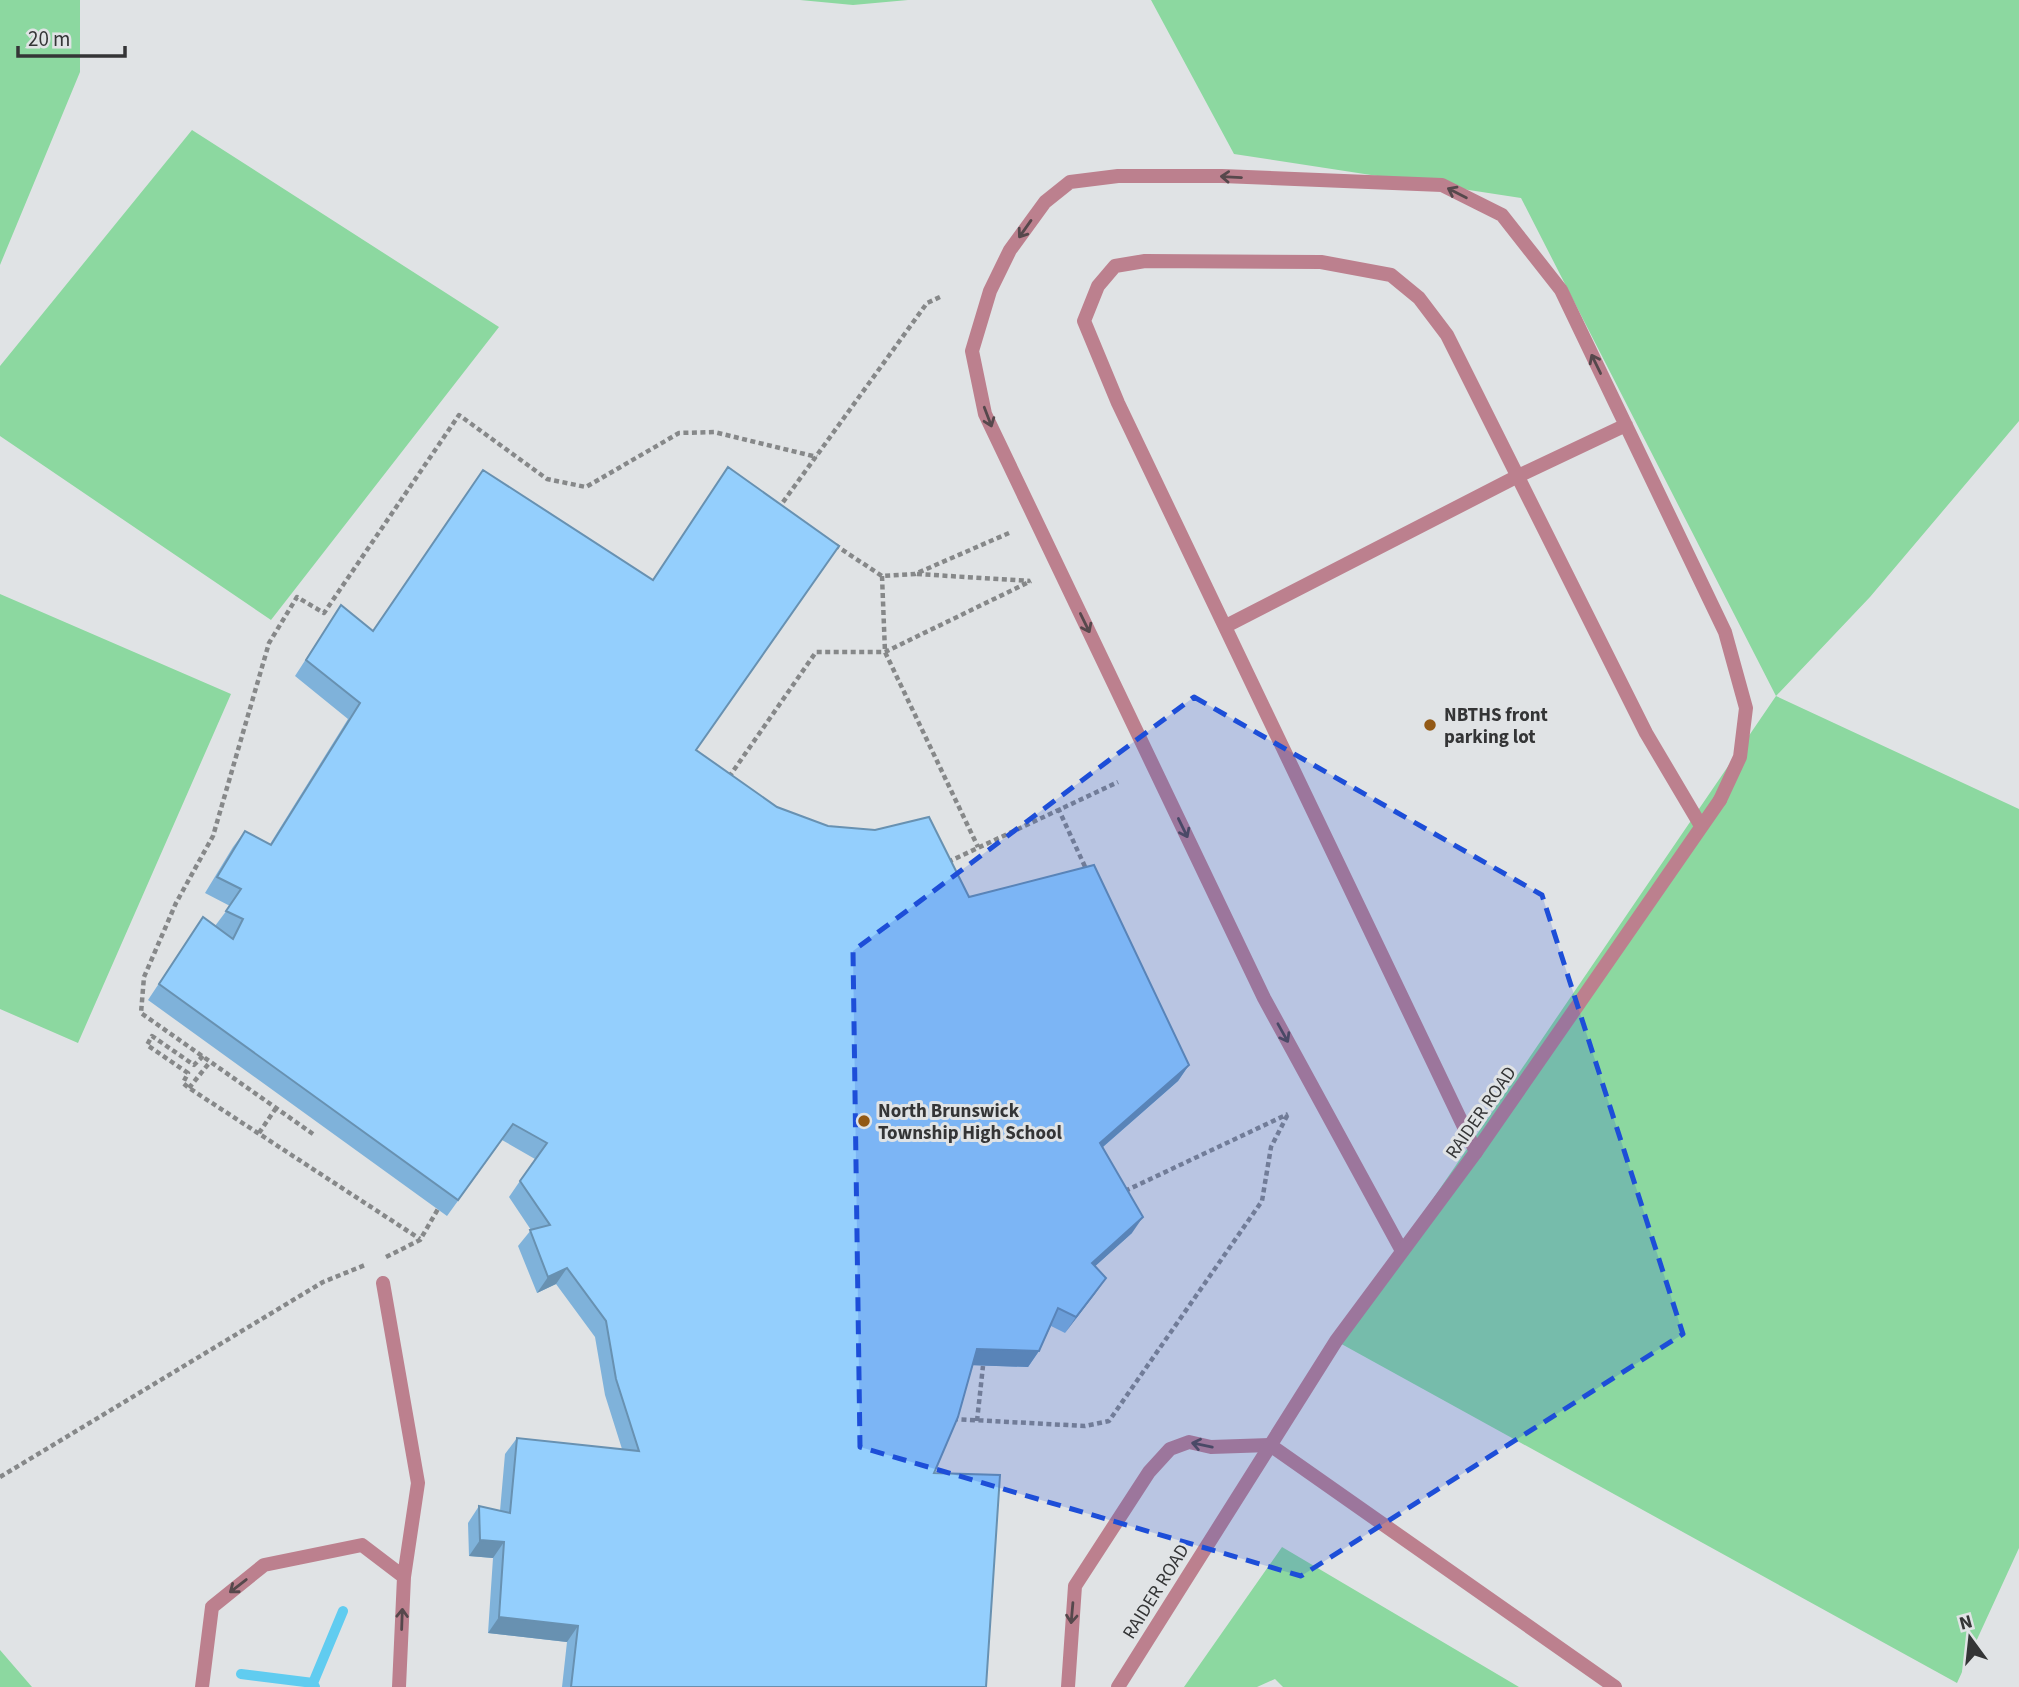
<svg xmlns="http://www.w3.org/2000/svg" width="2019" height="1687" viewBox="0 0 2019 1687" font-family="'Source Sans 3',sans-serif">
	<style>
		.green { fill: #8cd8a0 }
		.lines { fill: none; stroke-linecap: round; stroke-linejoin: round }
		.stream { stroke: #60ccf0; stroke-width: 10 }
		.path { stroke: #868889; stroke-width: 4.5; stroke-dasharray: 5 3.5; stroke-linecap: butt }
		.lane { stroke: #bc808e; stroke-width: 14 }
		.street { stroke: #bc808e; stroke-width: 14 }
		.wall { fill: #7fb2da }
		.shaded-wall { fill: #6891b1 }
		.building { fill: #94cffd; stroke: #6891b1; stroke-width: 2 }
		.oneway { stroke: #56484c }
		.marked { fill: #1d4ed8; fill-opacity: 0.2; stroke: #1d4ed8; stroke-width: 5; stroke-dasharray: 14 9; stroke-linejoin: round }
		.poi-dot { fill: #925915; stroke: #e0e3e5; stroke-width: 2.5 }
		.labels { text-anchor: middle; stroke-width: 6; stroke-linejoin: round; paint-order: stroke }
		.poi-label { font-size: 19px; font-weight: bold; fill: #343536; stroke: #e0e3e5; text-anchor: start }
		.street-label { font-size: 19px; fill: #343536; stroke: #e0e3e5 }
	</style>
	<rect width="100%" height="100%" fill="#e0e3e5"/>
	<path class="green" d="M 0,0 L 80,0 L 80,72 L 0,265 Z
		M 800,0 L 908,0 L 853,5 Z
		M 1151,0 L 2019,0 L 2019,421 L 1870,597 L 1776,696 L 2019,809 L 2019,1548 L 1957,1683 L 1336,1341 L 1776,696 L 1521,198 L 1234,154 Z
		M 192,130 L 499,327 L 271,620 L 0,436 L 0,366 Z
		M 0,594 L 231,694 L 78,1043 L 0,1009 Z
		M 1282,1547 L 1519,1687 L 1283,1687 L 1275,1679 L 1257,1687 L 1184,1687 Z
		M 0,1650 L 32,1687 L 0,1687 Z"/>
	<g class="lines">
		<path class="stream" d="M 241,1674 L 313,1683
			M 315,1687 L 313,1683 L 343,1611"/>
		<path class="path" d="M 778,509 L 927,303 L 940,297
			M 835,545 L 882,576 L 915,574 L 1009,533
			M 917,574 L 1030,581
			M 882,576 L 885,652 L 978,847
			M 729,777 L 816,652 L 885,652 L 1031,581
			M 1058,808 L 1087,871
			M 948,862 L 1118,782
			M 203,1056 L 194,1065 L 152,1036 L 147,1045 L 188,1073 L 183,1083 L 189,1088 L 420,1239
			M 189,1088 L 210,1062
			M 259,1133 L 276,1108
			M 313,1134 L 141,1013 L 144,977 L 176,903 L 213,836 L 269,643 L 297,597 L 324,613 L 459,415 L 547,479 L 586,487 L 679,433 L 714,432 L 817,457
			M 1125,1191 L 1288,1114
			M 386,1257 L 420,1240 L 438,1209
			M 953,1419 L 1085,1426 L 1109,1421 L 1262,1201 L 1271,1147 L 1288,1114
			M 977,1421 L 983,1366
			M 0,1477 L 323,1282 L 365,1265"/>
		<path class="lane" d="M 1226,626 L 1518,476 L 1626,425
			M 1476,1152 L 1118,403 L 1084,321 L 1098,286 L 1115,266 L 1145,261 L 1321,262 L 1391,275 L 1419,298 L 1447,335 L 1646,733 L 1701,826
			M 1402,1251 L 1264,998 L 985,414 L 972,351 L 990,291 L 1010,250 L 1045,202 L 1070,182 L 1118,176 L 1222,176 L 1442,185 L 1502,215 L 1561,290 L 1725,632 L 1746,708 L 1740,757 L 1720,800
			M 383,1283 L 418,1483 L 404,1577
			M 202,1687 L 212,1607 L 264,1565 L 362,1545 L 404,1577 L 399,1687
			M 1068,1687 L 1075,1586 L 1149,1472 L 1170,1449 L 1189,1442 L 1211,1447 L 1270,1445"/>
		<path class="street" d="M 1270,1445 L 1615,1687
			M 1118,1687 L 1336,1341 L 1476,1152 L 1720,800"/>
	</g>
	<path class="wall" d="M 341,605 L 373,631 L 696,750 L 777,807 L 969,897 L 1189,1065 L 1178,1081 L 1103,1147 L 1132,1233 L 1095,1266 L 1106,1278 L 1065,1333 L 1051,1326 L 1039,1351 L 1028,1367 L 973,1365 L 934,1473 L 986,1687 L 562,1687 L 567,1642 L 488,1633 L 493,1558 L 469,1556 L 468,1523 L 479,1506 L 500,1511 L 505,1454 L 517,1438 L 622,1449 L 605,1395 L 595,1337 L 556,1284 L 537,1293 L 518,1246 L 531,1230 L 509,1197 L 535,1159 L 502,1140 L 447,1216 L 148,1000 L 203,917 L 215,926 L 230,906 L 205,893 L 233,847 L 245,831 L 270,844 L 348,719 L 295,676 Z"/>
	<path class="shaded-wall" d="M 1189,1065 L 1178,1081 L 1089,1159 L 1100,1143 Z
		M 1143,1217 L 1132,1233 L 1081,1279 L 1092,1263 Z
		M 567,1268 L 556,1284 L 537,1293 L 548,1277 Z
		M 1106,1278 L 1095,1294 L 1065,1333 L 1076,1317 Z
		M 977,1349 L 1039,1351 L 1028,1367 L 966,1365 Z
		M 480,1540 L 504,1542 L 493,1558 L 469,1556 Z
		M 499,1617 L 578,1626 L 567,1642 L 488,1633 Z"/>
	<path class="building" d="M 728,467 L 839,546 L 696,750 L 777,807 L 828,826 L 875,830 L 929,817 L 969,897 L 1094,865 L 1189,1065 L 1100,1143 L 1143,1217 L 1092,1263 L 1106,1278 L 1076,1317 L 1058,1308 L 1039,1351 L 977,1349 L 958,1417 L 934,1473 L 1000,1475 L 986,1687 L 571,1687 L 578,1626 L 499,1617 L 504,1542 L 480,1540 L 479,1506 L 510,1513 L 517,1438 L 639,1451 L 616,1379 L 606,1321 L 567,1268 L 548,1277 L 530,1230 L 550,1225 L 520,1181 L 547,1143 L 513,1124 L 458,1200 L 159,984 L 203,917 L 233,939 L 243,919 L 226,911 L 241,889 L 217,877 L 245,831 L 271,845 L 360,703 L 306,660 L 341,605 L 373,631 L 483,470 L 653,580 Z"/>
	<defs><path id="oneway-shaft" d="M-6 0H5M1.5-3L5.5 0L1.5 3" fill="none" stroke-width="1.6" stroke-linecap="round" stroke-linejoin="round" transform="scale(1.75)"/></defs>
	<g class="oneway">
		<use href="#oneway-shaft" transform="translate(1231 177) rotate(-177)"/>
		<use href="#oneway-shaft" transform="translate(1457 193) rotate(-153)"/>
		<use href="#oneway-shaft" transform="translate(1025 229) rotate(125)"/>
		<use href="#oneway-shaft" transform="translate(1596 364) rotate(-116)"/>
		<use href="#oneway-shaft" transform="translate(988 417) rotate(69)"/>
		<use href="#oneway-shaft" transform="translate(1085 623) rotate(64)"/>
		<use href="#oneway-shaft" transform="translate(1183 828) rotate(64)"/>
		<use href="#oneway-shaft" transform="translate(1283 1033) rotate(61)"/>
		<use href="#oneway-shaft" transform="translate(1202 1445) rotate(-168)"/>
		<use href="#oneway-shaft" transform="translate(238 1586) rotate(142)"/>
		<use href="#oneway-shaft" transform="translate(1072 1613) rotate(95)"/>
		<use href="#oneway-shaft" transform="translate(402 1619) rotate(-88)"/>
	</g>
	<path class="marked" d="M 1194,697 L 1542,895 L 1683,1334 L 1301,1576 L 860,1447 L 853,951 Z"/>
	<g class="poi-dot">
		<circle cx="1430" cy="725" r="7"/>
		<circle cx="864" cy="1121" r="7"/>
	</g>
	<g class="labels">
		<g class="poi-label">
			<text x="1444" y="721">NBTHS front<tspan x="1444" dy="22">parking lot</tspan></text>
			<text x="878" y="1117">North Brunswick<tspan x="878" dy="22">Township High School</tspan></text>
		</g>
		<g class="street-label">
			<text transform="translate(1480 1112) rotate(-55)" y="7">RAIDER ROAD</text>
			<text transform="translate(1155 1591) rotate(-58)" y="7">RAIDER ROAD</text>
		</g>
	</g>
	<g transform="translate(1970 1638) rotate(345)" stroke="#e0e3e5" stroke-width="5" paint-order="stroke">
	<path d="M0-5L12 26L0 18L-12 26Z" fill="#343536"/>
	<text y="-10" font-size="19" font-weight="bold" text-anchor="middle" fill="#343536">N</text>
	</g>
	<path d="M18 46v10h107v-10" fill="none" stroke="#343536" stroke-width="3.5"/>
	<text x="28" y="46" font-size="21" fill="#343536" stroke="#e0e3e5" stroke-width="5" paint-order="stroke">20 m</text>
</svg>
